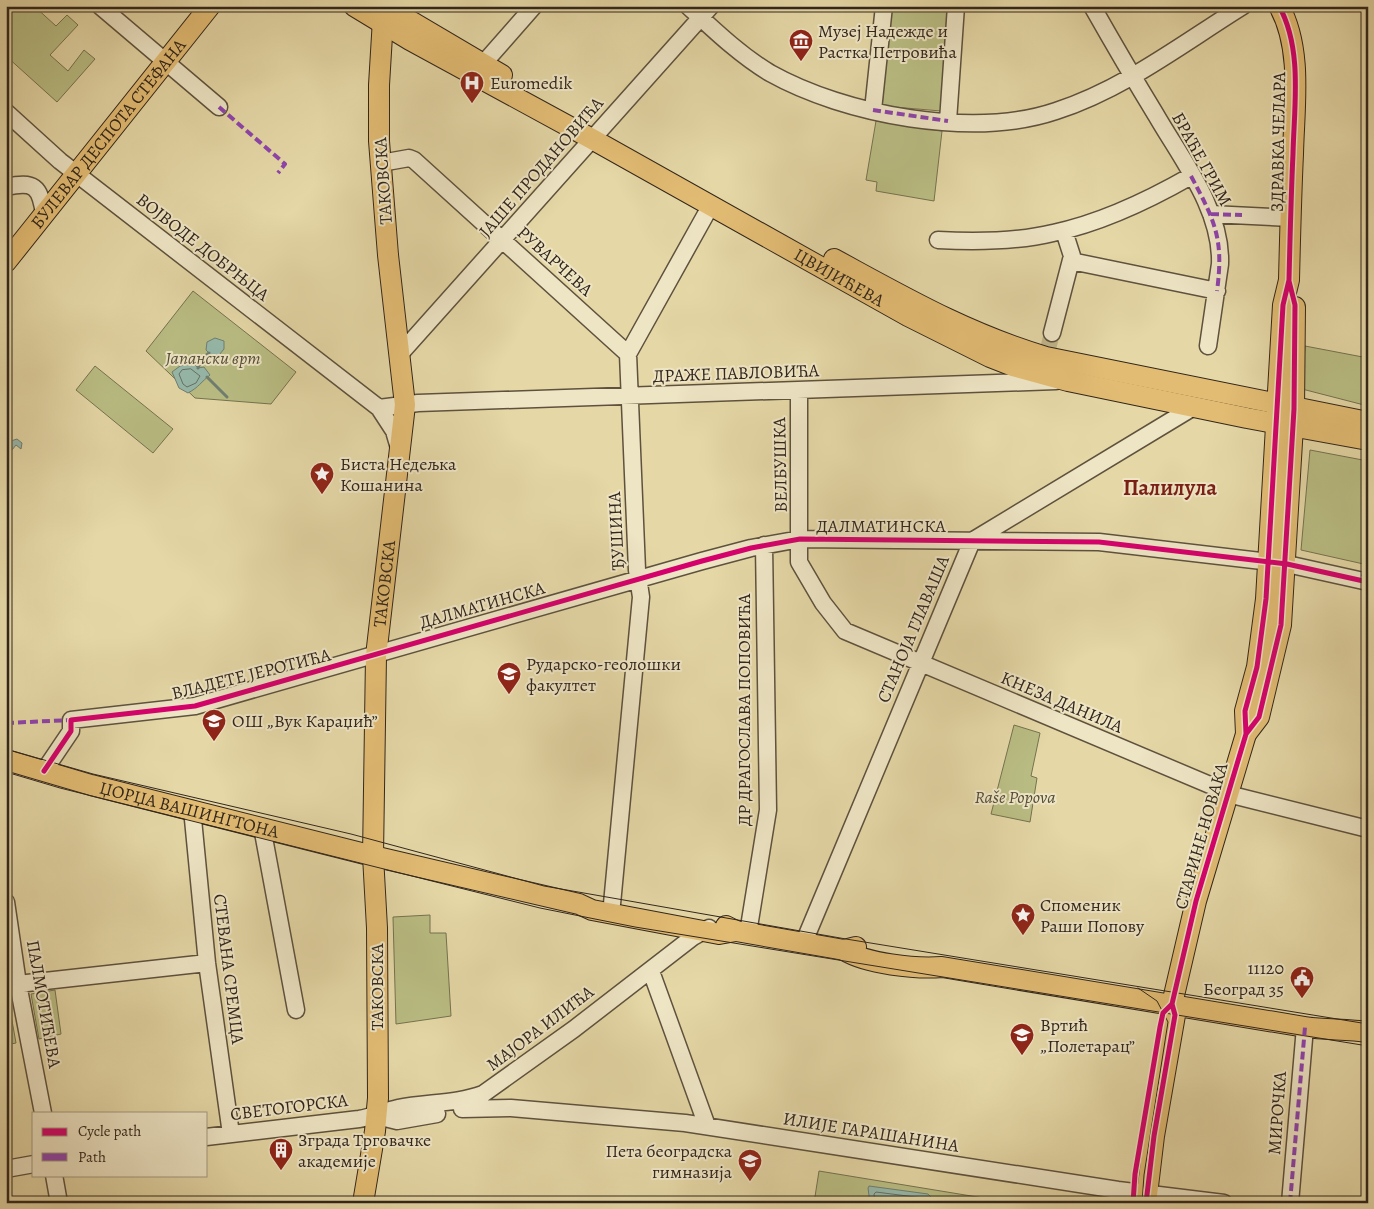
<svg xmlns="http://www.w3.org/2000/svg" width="1374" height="1209" viewBox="0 0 1374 1209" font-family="Alegreya,serif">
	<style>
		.green { fill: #b9bd83; stroke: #757250 }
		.water { fill: #96b9ab; stroke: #6e7e72 }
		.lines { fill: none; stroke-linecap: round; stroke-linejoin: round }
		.shore { stroke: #647064; stroke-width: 1 }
		.stream { stroke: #6e7e72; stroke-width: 3 }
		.minor-tunnel { stroke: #c1b48a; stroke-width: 16; stroke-dasharray: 16 8; stroke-linecap: butt }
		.minor-casing { stroke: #5e523e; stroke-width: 19 }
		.major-casing { stroke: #31261c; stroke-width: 22 }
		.minor { stroke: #eee5c5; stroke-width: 16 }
		.major { stroke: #e2bc73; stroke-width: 20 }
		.tram { stroke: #31261c; stroke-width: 1 }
		.quiet { stroke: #8e44ad; stroke-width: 4; stroke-dasharray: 8 4; stroke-linecap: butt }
		.cycleway-casing { stroke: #eee5c5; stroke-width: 8 }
		.cycleway { stroke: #d6006c; stroke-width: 5 }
		.labels { text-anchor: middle; stroke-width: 4; stroke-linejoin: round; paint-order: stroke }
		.poi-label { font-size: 18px; fill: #31261c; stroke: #eee5c5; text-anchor: start }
		.street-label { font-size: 18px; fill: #31261c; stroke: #eee5c5 }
		.park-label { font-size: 18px; font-style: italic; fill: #534c36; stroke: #eee5c5 }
		.district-label { font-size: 22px; font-weight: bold; fill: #7a1f14; stroke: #eee5c5 }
	</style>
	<rect width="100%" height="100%" fill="#e5d7a6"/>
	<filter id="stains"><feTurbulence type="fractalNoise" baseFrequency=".004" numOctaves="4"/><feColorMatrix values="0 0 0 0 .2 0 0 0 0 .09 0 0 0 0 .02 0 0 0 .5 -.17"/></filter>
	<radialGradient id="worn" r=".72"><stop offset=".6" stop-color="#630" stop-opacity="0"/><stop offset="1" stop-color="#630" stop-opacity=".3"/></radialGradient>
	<path class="green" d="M 6,6 L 34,6 L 56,26 L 67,15 L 78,25 L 50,55 L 68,71 L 84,50 L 95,59 L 57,102 L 6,56 L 6,50 L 11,44 L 6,40 Z
		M 892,6 L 950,6 L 941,111 L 882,106 Z
		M 876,121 L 942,131 L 934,201 L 876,191 L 877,182 L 866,180 Z
		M 193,291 L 296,372 L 271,404 L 195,398 L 146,351 Z
		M 1305,346 L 1368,358 L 1368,406 L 1302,389 Z
		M 95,366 L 173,429 L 153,453 L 76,390 Z
		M 1310,450 L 1368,461 L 1368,565 L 1301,550 Z
		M 1014,725 L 1040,733 L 1031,776 L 1037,778 L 1030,822 L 991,814 Z
		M 430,915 L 430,933 L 446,933 L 451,1016 L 396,1024 L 393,917 Z
		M 55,990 L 61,1034 L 39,1039 L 31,994 Z
		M 11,1015 L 16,1043 L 6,1045 L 6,1016 Z
		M 819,1171 L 1014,1203 L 814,1203 Z"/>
	<path class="water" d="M 215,338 L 224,341 L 224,349 L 219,355 L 212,356 L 206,350 L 207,342 Z
		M 193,363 L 198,368 L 204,367 L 210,375 C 201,382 199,387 188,393 L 179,388 L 172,372 L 180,366 Z
		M 17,439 L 22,443 L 21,449 L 16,445 L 12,450 L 11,441 Z
		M 869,1186 L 928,1194 L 931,1197 L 928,1203 L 870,1203 L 868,1188 Z"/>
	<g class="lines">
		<path class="shore" d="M 191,369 L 200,376 L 196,383 L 187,387 L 183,384 L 179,374 L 182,370 Z
			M 875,1203 L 874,1194 L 876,1192 L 923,1198 L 925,1203"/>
		<path class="stream" d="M 198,368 L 201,360 L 209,353
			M 207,377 L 227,397"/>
		<path class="minor-tunnel" d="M 1048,349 L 1052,333"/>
		<defs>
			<path id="minor" d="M 100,6 L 219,107
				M 688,6 C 714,30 740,55 770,73 C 845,115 973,139 1056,111 C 1124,89 1182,44 1243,6
				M 1092,6 C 1113,43 1134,79 1156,115 C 1182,160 1222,210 1220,264 L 1208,346
				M 483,64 L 534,6
				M 873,110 L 884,6
				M 6,112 L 60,161 L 379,408 L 394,431 L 399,448
				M 948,121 L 956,6
				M 381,163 L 409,158 L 414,160 L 628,354
				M 6,187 C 34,181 40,186 44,214
				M 1211,214 L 1291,218
				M 938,240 C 976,242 1016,242 1053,233 C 1101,223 1149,200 1191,176
				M 1071,261 L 1217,291
				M 1052,333 L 1072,256 L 1064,231
				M 400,354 L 711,6
				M 799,391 L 799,562 L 823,603 L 845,631 L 1236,796 L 1368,829
				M 379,408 L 418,403 L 1056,381
				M 44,771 L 71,731 L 71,720 L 195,706 L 702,561 L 751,548 L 800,539 L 1099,542 L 1287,564 L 1368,582
				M 192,809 L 207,963 L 231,1134
				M 262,827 L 296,1010
				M 6,902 L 18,984 L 43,1113
				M 612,904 L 641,597 L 637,570 L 628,354 L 711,205
				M 748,933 L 768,810 L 764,545
				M 804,942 L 972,541 L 1192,408
				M 652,974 L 707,1126
				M 18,984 L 207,963
				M 462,1109 L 511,1108 L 685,1123 L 1118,1190 L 1224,1203
				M 377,1116 L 397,1121 L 437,1114
				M 206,1137 L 359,1119 C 373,1117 384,1111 398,1108 C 426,1102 456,1104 483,1094 L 574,1029 L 693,937 L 709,928
				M 6,1169 L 34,1164
				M 54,1175 L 59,1203
				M 1290,1203 L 1305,1027"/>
			<g id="major">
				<path id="s1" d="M 354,6 L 410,40 L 592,139 L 908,316 L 990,357 L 1013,366 L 1068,381 L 1247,418 L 1368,440"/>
				<path d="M 385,6 L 502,75"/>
				<path d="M 834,259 C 906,298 966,333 1046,357 L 1368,422"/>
				<path id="s2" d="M 6,262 L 210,6"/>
				<path d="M 1246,734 L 1259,717 L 1281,625 L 1294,409 L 1295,307"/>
				<path id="s3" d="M 6,760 L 91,785 L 373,856 L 579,904 L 592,910 L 719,934 L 736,931"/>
				<path d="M 726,926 L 736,931 L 833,948 L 844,950 L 856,947"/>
				<path d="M 844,950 C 867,964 915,969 942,967 L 1305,1027 C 1326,1030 1346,1029 1368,1032"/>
				<path id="s4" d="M 363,1203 L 375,1131 L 378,1098 L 377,928 L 373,856 L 376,656 L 405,405 L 388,255 L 379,141 L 379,85 L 383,19 L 379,6"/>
				<path d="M 1146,1203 L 1154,1136 L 1175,1015 L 1172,1004 L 1196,901 L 1246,734 L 1245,711 L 1257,667 L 1266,599 L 1283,305 L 1289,280 C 1290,238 1291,196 1293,154 C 1294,107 1303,49 1279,6"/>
			</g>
		</defs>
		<use href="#minor" class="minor-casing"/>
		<use href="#major" class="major-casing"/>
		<use href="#minor" class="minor"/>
		<use href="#major" class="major"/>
		<path class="tram" d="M 6,749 L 93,774 L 351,834 L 544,886 L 846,939 L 1368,1024
			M 6,772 L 60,788 L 540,908 L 635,927 L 1368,1046
			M 1138,988 L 1157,1001 L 1168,1022 L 1144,1175 L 1142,1203"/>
		<path class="quiet" d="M 219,107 L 285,164 L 278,173
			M 873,110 L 948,121
			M 1191,176 C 1215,221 1224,239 1217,291
			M 1211,214 L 1242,215
			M 1362,580 L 1368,552
			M 6,723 L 71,720
			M 1290,1203 L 1305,1027"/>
		<defs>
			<path id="cycleway" d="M 1246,734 L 1259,717 L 1281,625 L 1294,409 L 1295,305 L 1289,281
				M 44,771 L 71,731 L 71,720 L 195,706 L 702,561 L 751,548 L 800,539 L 1099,542 L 1287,564 L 1368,582
				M 1133,1203 L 1135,1174 L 1160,1027 L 1163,1013 L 1172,1004
				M 1146,1203 L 1154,1136 L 1175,1015 L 1172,1004 L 1196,901 L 1246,734 L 1245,711 L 1257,667 L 1266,599 L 1283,305 L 1289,280 C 1290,238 1291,196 1293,154 C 1294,107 1303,49 1279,6"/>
		</defs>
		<use href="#cycleway" class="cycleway-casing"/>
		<use href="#cycleway" class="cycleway"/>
	</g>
	<defs>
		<symbol id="museum-pin" viewBox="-11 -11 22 30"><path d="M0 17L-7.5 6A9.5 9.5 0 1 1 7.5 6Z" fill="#8f2418" stroke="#eee5c5"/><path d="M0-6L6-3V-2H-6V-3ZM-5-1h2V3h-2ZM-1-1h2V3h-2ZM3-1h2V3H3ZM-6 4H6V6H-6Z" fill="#fff"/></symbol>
		<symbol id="hospital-pin" viewBox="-11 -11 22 30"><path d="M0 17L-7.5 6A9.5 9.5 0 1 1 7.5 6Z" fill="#8f2418" stroke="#eee5c5"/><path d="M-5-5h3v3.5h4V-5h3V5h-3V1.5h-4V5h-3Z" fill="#fff"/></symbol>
		<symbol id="sight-pin" viewBox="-11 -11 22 30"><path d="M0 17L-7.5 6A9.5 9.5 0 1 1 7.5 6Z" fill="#8f2418" stroke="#eee5c5"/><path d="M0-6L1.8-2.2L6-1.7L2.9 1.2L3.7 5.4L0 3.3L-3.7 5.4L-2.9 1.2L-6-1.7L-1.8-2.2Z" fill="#fff"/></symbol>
		<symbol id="university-pin" viewBox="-11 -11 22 30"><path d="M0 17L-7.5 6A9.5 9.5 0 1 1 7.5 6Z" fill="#8f2418" stroke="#eee5c5"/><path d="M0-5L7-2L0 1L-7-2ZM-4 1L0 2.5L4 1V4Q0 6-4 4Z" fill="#fff"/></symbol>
		<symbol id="school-pin" viewBox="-11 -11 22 30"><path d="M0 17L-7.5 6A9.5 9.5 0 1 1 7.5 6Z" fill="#8f2418" stroke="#eee5c5"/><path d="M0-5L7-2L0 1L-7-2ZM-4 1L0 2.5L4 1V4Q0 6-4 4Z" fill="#fff"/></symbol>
		<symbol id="civic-pin" viewBox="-11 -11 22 30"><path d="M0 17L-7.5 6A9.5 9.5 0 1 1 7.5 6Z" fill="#8f2418" stroke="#eee5c5"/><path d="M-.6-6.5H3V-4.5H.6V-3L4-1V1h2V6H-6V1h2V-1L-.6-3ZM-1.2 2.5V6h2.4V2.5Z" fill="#fff"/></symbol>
		<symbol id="building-pin" viewBox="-11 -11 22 30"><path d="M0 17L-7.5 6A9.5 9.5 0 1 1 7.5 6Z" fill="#8f2418" stroke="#eee5c5"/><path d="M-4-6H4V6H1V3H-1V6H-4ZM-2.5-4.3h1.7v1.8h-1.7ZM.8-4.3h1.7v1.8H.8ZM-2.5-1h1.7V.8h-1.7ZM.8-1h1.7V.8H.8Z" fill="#fff"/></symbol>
	</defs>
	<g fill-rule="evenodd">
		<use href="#museum-pin" x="787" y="27" width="28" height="38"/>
		<use href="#hospital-pin" x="458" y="69" width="28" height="38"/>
		<use href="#sight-pin" x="308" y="460" width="28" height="38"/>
		<use href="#university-pin" x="495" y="660" width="28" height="38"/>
		<use href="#school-pin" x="200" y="707" width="28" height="38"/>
		<use href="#sight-pin" x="1009" y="901" width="28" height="38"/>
		<use href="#civic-pin" x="1288" y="964" width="28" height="38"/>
		<use href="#school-pin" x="1008" y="1021" width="28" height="38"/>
		<use href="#building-pin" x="267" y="1136" width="28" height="38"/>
		<use href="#school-pin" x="736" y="1147" width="28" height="38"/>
	</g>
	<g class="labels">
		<g class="poi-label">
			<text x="818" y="37">Музеј Надежде и<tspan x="818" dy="21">Растка Петровића</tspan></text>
			<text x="490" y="89">Euromedik</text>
			<text x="340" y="470">Биста Недељка<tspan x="340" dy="21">Кошанина</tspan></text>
			<text x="526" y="670">Рударско-геолошки<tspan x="526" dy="21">факултет</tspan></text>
			<text x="232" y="727">ОШ „Вук Караџић”</text>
			<text x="1040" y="911">Споменик<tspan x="1040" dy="21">Раши Попову</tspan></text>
			<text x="1284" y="974" text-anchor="end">11120<tspan x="1284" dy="21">Београд 35</tspan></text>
			<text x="1040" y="1031">Вртић<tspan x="1040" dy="21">„Полетарац”</tspan></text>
			<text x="298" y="1146">Зграда Трговачке<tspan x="298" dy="21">академије</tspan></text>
			<text x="732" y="1157" text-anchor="end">Пета београдска<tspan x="732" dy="21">гимназија</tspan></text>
		</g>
		<g class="street-label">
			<text dy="6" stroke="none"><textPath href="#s2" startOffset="164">БУЛЕВАР ДЕСПОТА СТЕФАНА</textPath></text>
			<text transform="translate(1278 142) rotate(-89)" y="6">ЗДРАВКА ЧЕЛАРА</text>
			<text transform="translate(1202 159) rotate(61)" y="6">БРАЋЕ ГРИМ</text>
			<text transform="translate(541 167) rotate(-49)" y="6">ЈАШЕ ПРОДАНОВИЋА</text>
			<text transform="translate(383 181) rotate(-94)" y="6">ТАКОВСКА</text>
			<text transform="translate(203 247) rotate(38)" y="6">ВОЈВОДЕ ДОБРЊЦА</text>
			<text transform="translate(555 261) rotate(42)" y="6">РУВАРЧЕВА</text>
			<text dy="6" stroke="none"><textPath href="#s1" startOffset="556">ЦВИЈИЋЕВА</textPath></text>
			<text transform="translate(736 373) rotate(-2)" y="6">ДРАЖЕ ПАВЛОВИЋА</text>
			<text transform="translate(780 465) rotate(-91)" y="6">ВЕЛБУШКА</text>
			<text x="881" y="532">ДАЛМАТИНСКА</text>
			<text transform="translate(616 531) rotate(-93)" y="6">ЂУШИНА</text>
			<text dy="6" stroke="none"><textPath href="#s4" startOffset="621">ТАКОВСКА</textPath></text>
			<text transform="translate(482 605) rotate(-16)" y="6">ДАЛМАТИНСКА</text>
			<text transform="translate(913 629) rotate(-67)" y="6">СТАНОЈА ГЛАВАША</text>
			<text transform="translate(251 674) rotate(-14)" y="6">ВЛАДЕТЕ ЈЕРОТИЋА</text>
			<text transform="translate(1062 702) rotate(23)" y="6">КНЕЗА ДАНИЛА</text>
			<text transform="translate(744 710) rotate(-90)" y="6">ДР ДРАГОСЛАВА ПОПОВИЋА</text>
			<text dy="6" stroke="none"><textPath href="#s3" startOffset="190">ЏОРЏА ВАШИНГТОНА</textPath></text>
			<text transform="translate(1201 836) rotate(-74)" y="6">СТАРИНЕ НОВАКА</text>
			<text transform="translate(229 969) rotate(83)" y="6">СТЕВАНА СРЕМЦА</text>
			<text transform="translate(377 987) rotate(-90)" y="6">ТАКОВСКА</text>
			<text transform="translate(44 1004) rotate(80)" y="6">ПАЛМОТИЋЕВА</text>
			<text transform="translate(540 1028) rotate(-37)" y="6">МАЈОРА ИЛИЋА</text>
			<text transform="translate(289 1107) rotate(-7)" y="6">СВЕТОГОРСКА</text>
			<text transform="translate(1277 1113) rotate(-86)" y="6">МИРОЧКА</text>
			<text transform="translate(871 1132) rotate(9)" y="6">ИЛИЈЕ ГАРАШАНИНА</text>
		</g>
		<g class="park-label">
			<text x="213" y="364">Јапански врт</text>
			<text x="1015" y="803">Raše Popova</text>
		</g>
		<g class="district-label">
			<text x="1170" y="495">Палилула</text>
		</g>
	</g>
	<rect width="1374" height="1209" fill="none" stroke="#e5d7a6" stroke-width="25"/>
	<rect x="8" y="8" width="1359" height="1194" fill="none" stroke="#31261c" stroke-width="2.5"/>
	<rect x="12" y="12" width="1349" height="1184" fill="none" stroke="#31261c"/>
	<rect x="32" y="1112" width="175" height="65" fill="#eee5c5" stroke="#a29981"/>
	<rect x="42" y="1128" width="25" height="8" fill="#d6006c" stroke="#a29981"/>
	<text x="78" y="1136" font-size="15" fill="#31261c">Cycle path</text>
	<rect x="42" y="1153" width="25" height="8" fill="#8e44ad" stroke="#a29981"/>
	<text x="78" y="1162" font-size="15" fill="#31261c">Path</text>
	<rect width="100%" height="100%" filter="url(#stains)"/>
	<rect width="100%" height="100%" fill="url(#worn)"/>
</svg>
